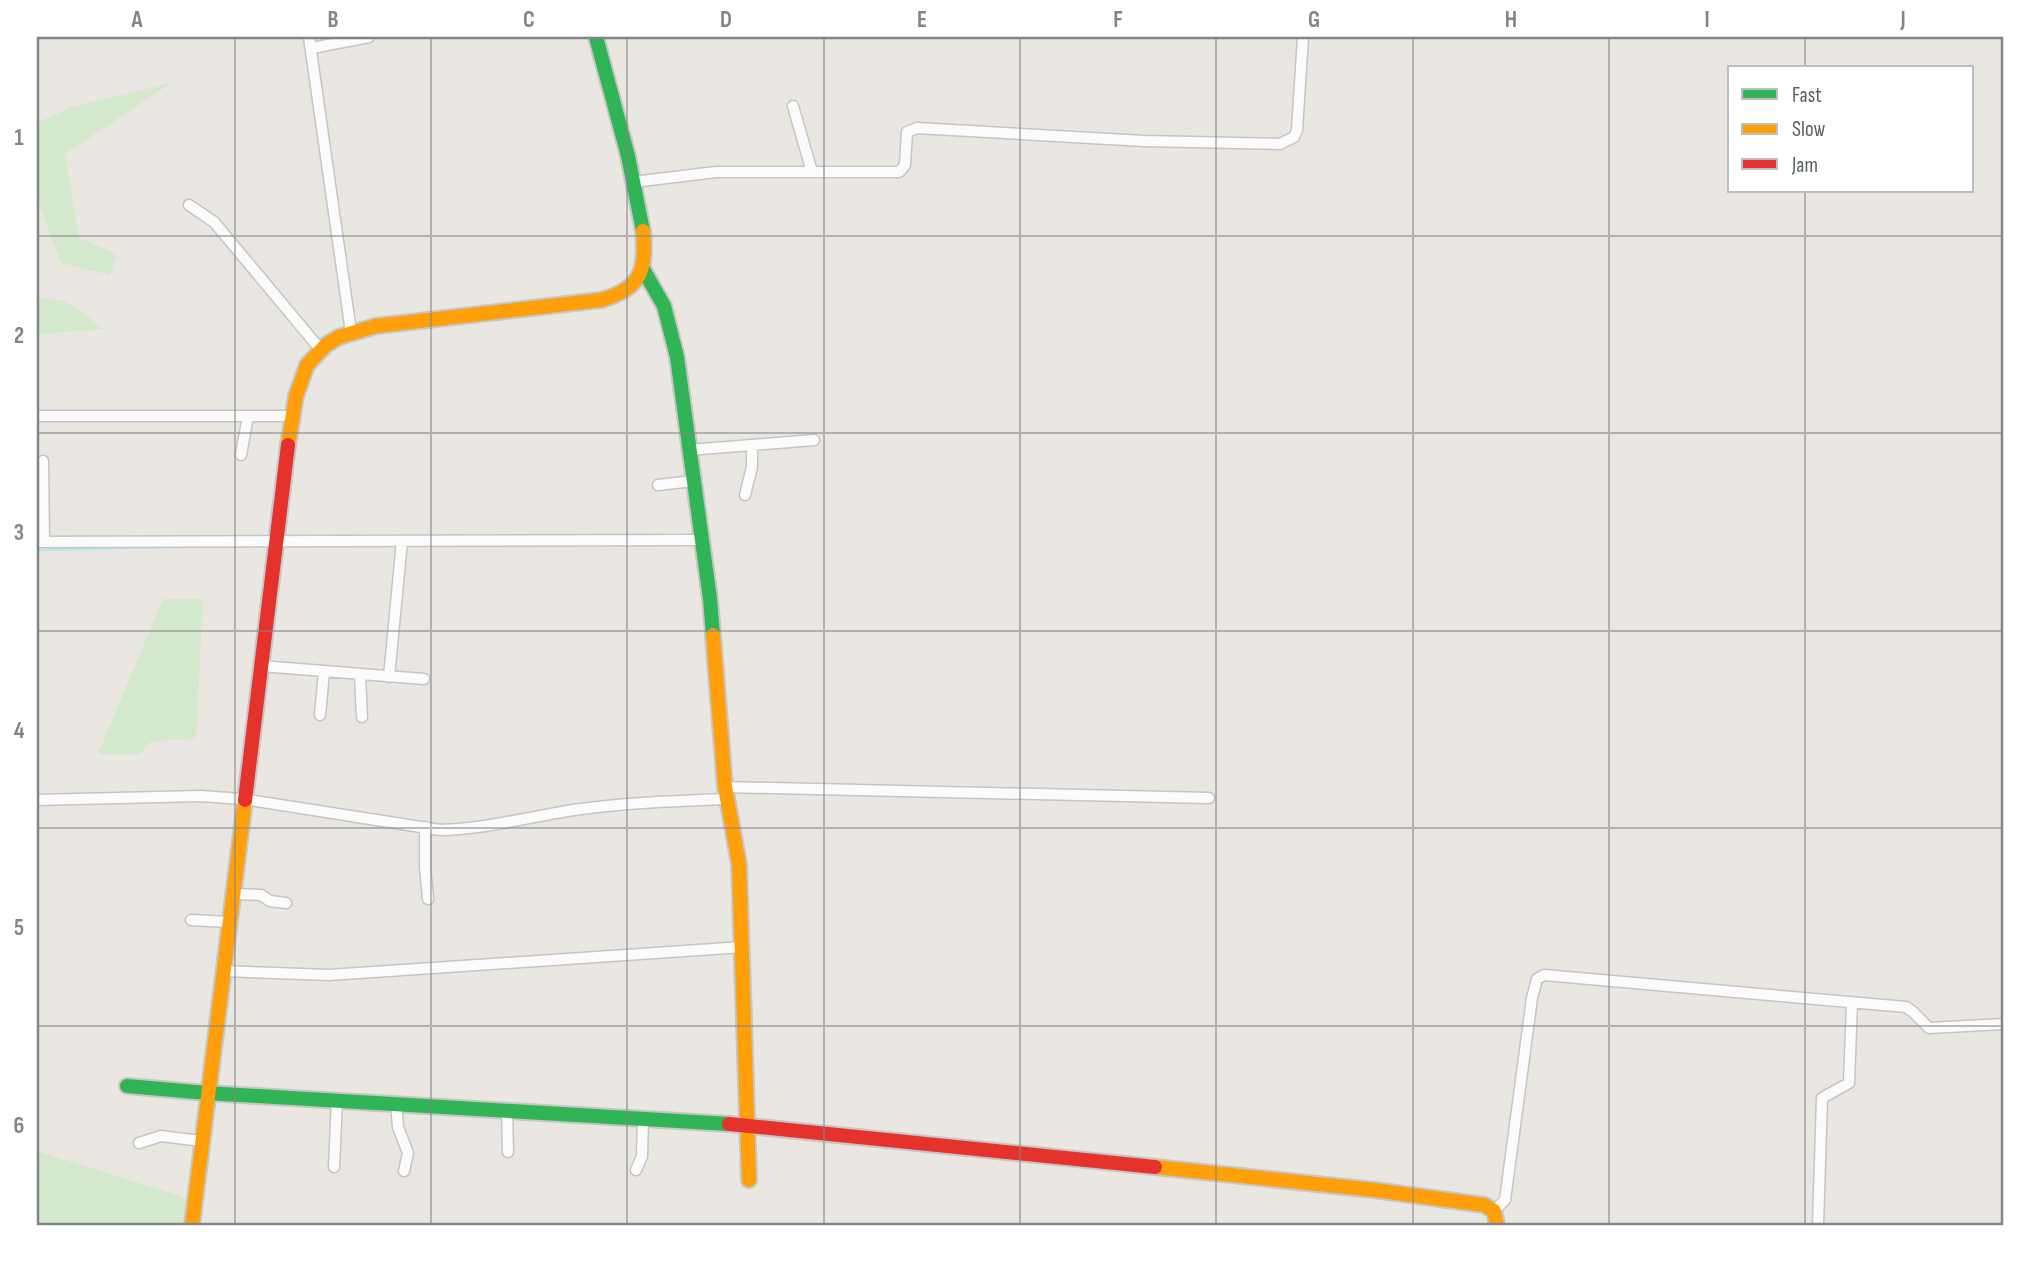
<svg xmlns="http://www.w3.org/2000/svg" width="2040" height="1262" viewBox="0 0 2040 1262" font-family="'Sofia Sans Condensed',sans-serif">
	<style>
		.green { fill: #d4e8cb }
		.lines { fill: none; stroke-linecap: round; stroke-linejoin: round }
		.stream { stroke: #b5e8f6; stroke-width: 2.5 }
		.street-casing { stroke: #c5c5c4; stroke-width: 13 }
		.fast-casing { stroke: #c6c6c5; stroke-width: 18 }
		.slow-casing { stroke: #c6c6c5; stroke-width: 18 }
		.jam-casing { stroke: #c6c6c5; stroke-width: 18 }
		.street { stroke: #fcfbfb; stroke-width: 10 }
		.fast { stroke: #30b455; stroke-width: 14 }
		.slow { stroke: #ff9f0a; stroke-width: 14 }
		.jam { stroke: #e5322d; stroke-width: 14 }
		.grid { fill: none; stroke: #818586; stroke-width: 2; stroke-opacity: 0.55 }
		.neatline { fill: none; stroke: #818586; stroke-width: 2.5 }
		.grid-label { font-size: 23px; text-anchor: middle; font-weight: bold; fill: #818586 }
	</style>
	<rect width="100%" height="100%" fill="#eae7e2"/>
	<path class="green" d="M 171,83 L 65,154 L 79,238 L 117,254 L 110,275 L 61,263 L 37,199 L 37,123 L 72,107 Z
		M 37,299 L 65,300 L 104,329 L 37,334 Z
		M 163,599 L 203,599 L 196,739 L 152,741 L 140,754 L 98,754 Z
		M 37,1151 L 192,1200 L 189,1225 L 37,1225 Z"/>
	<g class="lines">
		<path class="stream" d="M 37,550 L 179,547"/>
		<defs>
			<path id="street" d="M 309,37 L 351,332
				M 312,48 L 369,37
				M 793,106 L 812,172
				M 633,182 L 716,172 L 899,172 L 905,165 L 907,132 L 917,128 L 1144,141 L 1280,144 L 1294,137 L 1297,130 L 1303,37
				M 189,205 L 214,222 L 320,349
				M 37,416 L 292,416
				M 689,450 L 814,440
				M 241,455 L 248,416
				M 43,461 L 44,542
				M 658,485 L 693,481
				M 745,495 L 752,467 L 752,445
				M 37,542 L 701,540
				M 261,666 L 424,679
				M 360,675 L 362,717
				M 389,677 L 402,541
				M 320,715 L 324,672
				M 725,787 L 1209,798
				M 37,800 L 200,796 L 243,799 L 440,830 C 483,829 525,818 567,811 C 620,803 674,801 727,799
				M 425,827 L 425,867 L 428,899
				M 233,894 L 261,895 L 270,901 L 286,903
				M 191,920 L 228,922
				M 222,971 L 329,975 L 743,947
				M 396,1103 L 398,1127 L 408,1153 L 404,1171
				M 507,1110 L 508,1152
				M 139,1143 L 161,1136 L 201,1141
				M 334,1167 L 337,1100
				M 636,1170 L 642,1156 L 643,1118
				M 1494,1211 L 1505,1200 L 1532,998 L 1537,979 L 1544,975 L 1906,1007 L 1912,1011 L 1929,1028 L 2003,1024
				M 1818,1225 L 1822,1098 L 1849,1083 L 1852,1002"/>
			<path id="fast" d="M 596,37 L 628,156 L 643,231
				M 643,269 L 664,306 L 677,357 L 710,599 L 713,635
				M 127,1086 L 207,1093 L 729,1124"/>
			<path id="slow" d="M 288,445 L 296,396 L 307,365 L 326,345 L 339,337 L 376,326 L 601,300 C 641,289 647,270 643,231
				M 713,635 L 725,787 L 739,864 L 749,1180
				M 1155,1167 L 1374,1190 L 1484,1205 L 1494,1211 L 1497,1225
				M 192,1225 L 245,800"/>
			<path id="jam" d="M 245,800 L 288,445
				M 729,1124 L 1155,1167"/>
		</defs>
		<use href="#street" class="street-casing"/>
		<use href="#fast" class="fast-casing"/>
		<use href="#slow" class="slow-casing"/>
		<use href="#jam" class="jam-casing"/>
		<use href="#street" class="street"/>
		<use href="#fast" class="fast"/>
		<use href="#slow" class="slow"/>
		<use href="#jam" class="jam"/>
	</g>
	<path class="grid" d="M 235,37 L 235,1225M 431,37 L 431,1225M 627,37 L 627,1225M 824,37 L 824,1225M 1020,37 L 1020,1225M 1216,37 L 1216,1225M 1413,37 L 1413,1225M 1609,37 L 1609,1225M 1805,37 L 1805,68M 1805,191 L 1805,1225M 37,236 L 2003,236M 37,433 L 2003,433M 37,631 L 2003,631M 37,828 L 2003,828M 37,1026 L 2003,1026"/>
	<rect width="2040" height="1262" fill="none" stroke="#ffffff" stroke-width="77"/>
	<rect x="1728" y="66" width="245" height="126" fill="#ffffff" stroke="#bcbfc0" stroke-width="2"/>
	<rect x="1742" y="89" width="35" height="10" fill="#30b455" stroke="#bcbfc0" stroke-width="2"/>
	<text x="1792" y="102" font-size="21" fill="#585f62">Fast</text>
	<rect x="1742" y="124" width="35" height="10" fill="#ff9f0a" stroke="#bcbfc0" stroke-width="2"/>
	<text x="1792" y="136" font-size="21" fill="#585f62">Slow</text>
	<rect x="1742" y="159" width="35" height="10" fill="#e5322d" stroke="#bcbfc0" stroke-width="2"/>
	<text x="1792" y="172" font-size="21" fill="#585f62">Jam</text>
	<rect x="38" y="38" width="1964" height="1186" class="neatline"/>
	<g class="grid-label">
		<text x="137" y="27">A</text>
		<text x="333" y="27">B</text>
		<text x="529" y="27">C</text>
		<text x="726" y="27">D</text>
		<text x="922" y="27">E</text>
		<text x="1118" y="27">F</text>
		<text x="1314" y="27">G</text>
		<text x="1511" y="27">H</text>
		<text x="1707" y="27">I</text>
		<text x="1903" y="27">J</text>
		<text x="19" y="145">1</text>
		<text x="19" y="343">2</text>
		<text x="19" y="540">3</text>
		<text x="19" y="738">4</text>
		<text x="19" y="935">5</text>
		<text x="19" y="1133">6</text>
	</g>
</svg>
